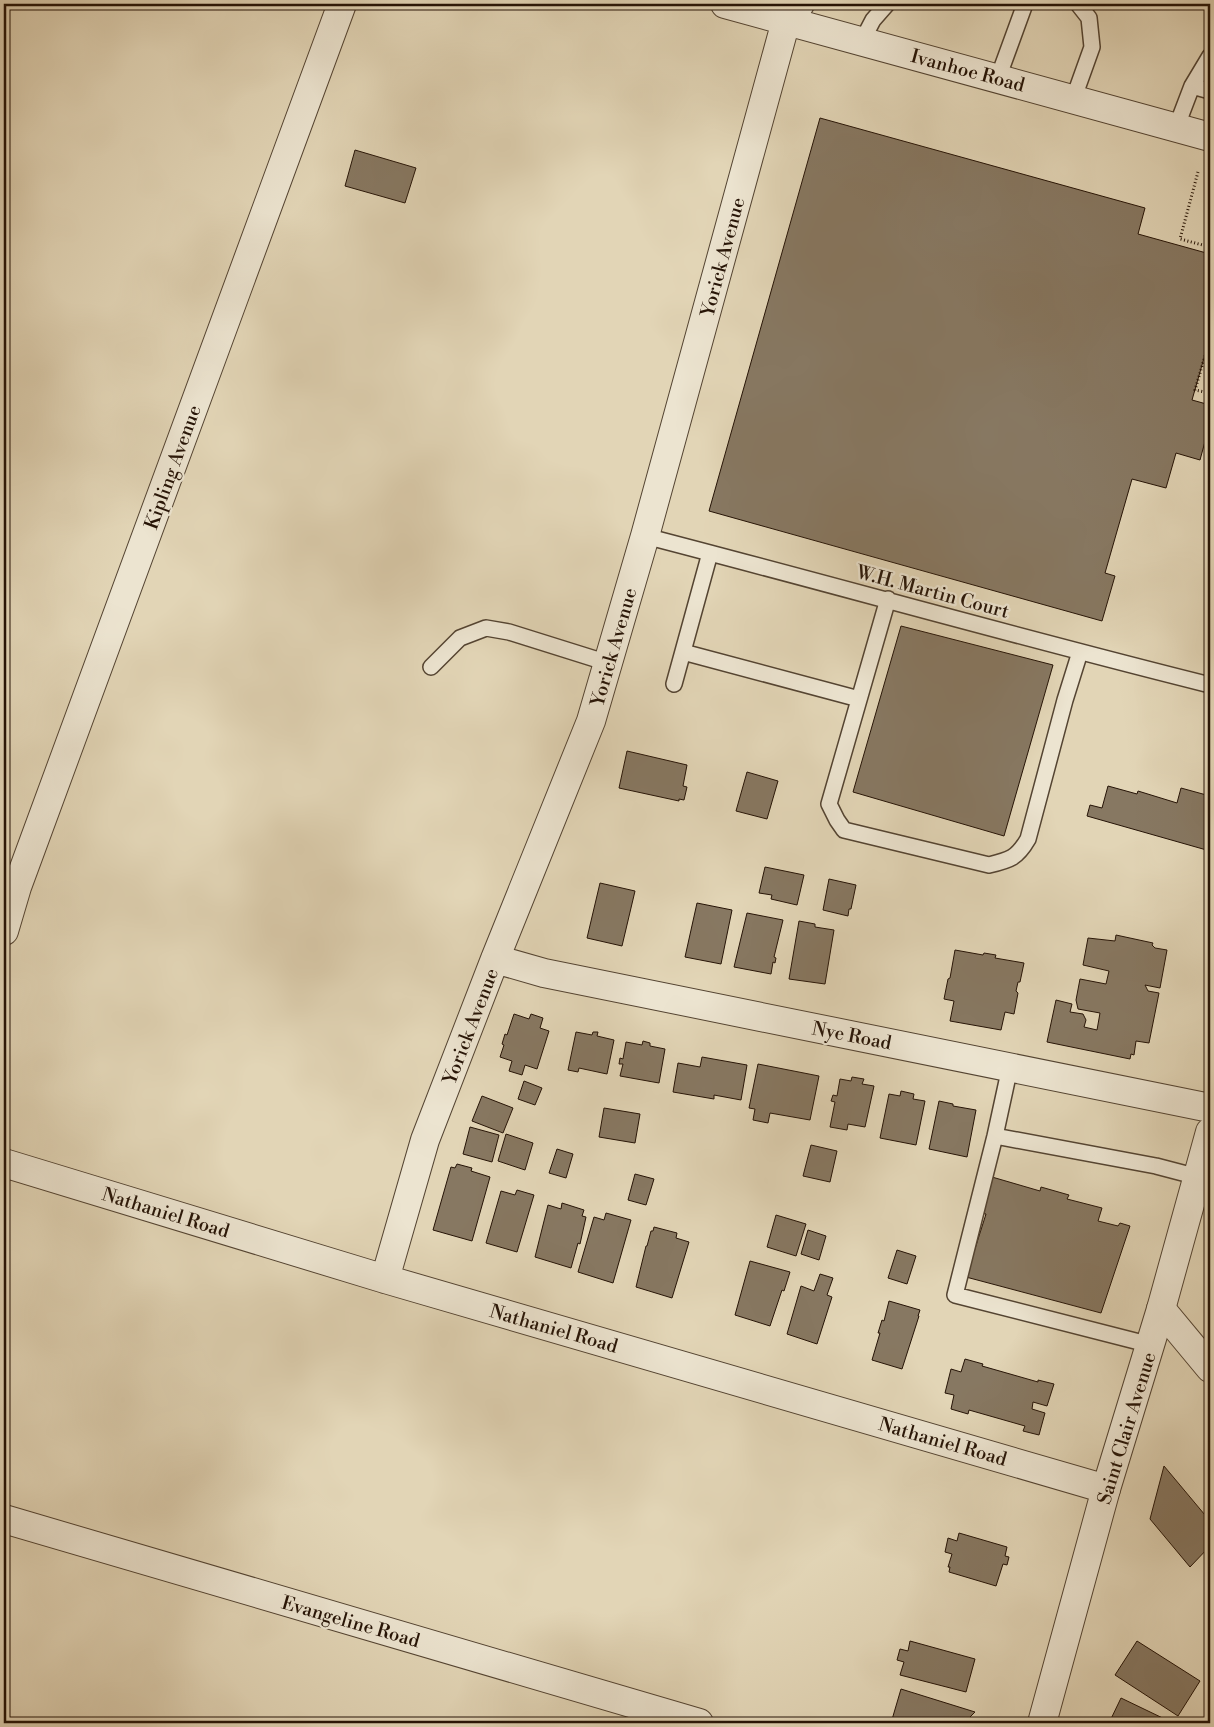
<svg xmlns="http://www.w3.org/2000/svg" width="1214" height="1727" viewBox="0 0 1214 1727" font-family="'Libre Bodoni',serif">
	<style>
		.building { fill: #877862; stroke: #251306 }
		.lines { fill: none; stroke-linecap: round; stroke-linejoin: round }
		.service-casing { stroke: #544432; stroke-width: 18 }
		.minor-casing { stroke: #544432; stroke-width: 30 }
		.tertiary-casing { stroke: #544432; stroke-width: 30 }
		.path { stroke: #251306; stroke-width: 3; stroke-dasharray: 1 2.5; stroke-linecap: butt }
		.service { stroke: #ece4d0; stroke-width: 15 }
		.minor { stroke: #ece4d0; stroke-width: 28 }
		.tertiary { stroke: #ece4d0; stroke-width: 28 }
		.labels { text-anchor: middle; stroke-width: 4.5; stroke-linejoin: round; paint-order: stroke }
		.street-label { font-size: 19px; fill: #251306; stroke: #ece4d0 }
	</style>
	<rect width="100%" height="100%" fill="#e2d5b6"/>
	<filter id="stains"><feTurbulence type="fractalNoise" baseFrequency=".004" numOctaves="4"/><feColorMatrix values="0 0 0 0 .2 0 0 0 0 .09 0 0 0 0 .02 0 0 0 .5 -.17"/></filter>
	<radialGradient id="worn" r=".72"><stop offset=".6" stop-color="#630" stop-opacity="0"/><stop offset="1" stop-color="#630" stop-opacity=".3"/></radialGradient>
	<path class="building" d="M 820,118 L 1145,208 L 1138,234 L 1210,254 L 1210,337 L 1192,400 L 1210,405 L 1210,423 L 1200,460 L 1176,453 L 1166,488 L 1132,479 L 1105,573 L 1115,576 L 1102,621 L 709,511 Z
		M 355,150 L 416,168 L 405,203 L 345,186 Z
		M 901,626 L 1053,665 L 1004,836 L 853,792 Z
		M 627,751 L 687,765 L 683,786 L 687,787 L 684,800 L 679,799 L 679,801 L 619,788 Z
		M 747,772 L 778,781 L 767,819 L 736,811 Z
		M 1108,786 L 1137,794 L 1138,791 L 1177,803 L 1181,788 L 1210,796 L 1210,851 L 1087,816 L 1090,805 L 1102,808 Z
		M 765,867 L 804,875 L 797,905 L 771,899 L 772,895 L 759,893 Z
		M 829,879 L 856,885 L 851,909 L 849,909 L 848,916 L 823,910 Z
		M 600,883 L 635,891 L 622,946 L 587,938 Z
		M 697,903 L 732,910 L 721,964 L 685,957 Z
		M 747,913 L 783,920 L 774,957 L 776,958 L 775,963 L 773,962 L 771,974 L 734,967 Z
		M 799,921 L 815,924 L 815,927 L 834,930 L 825,984 L 789,979 Z
		M 1116,935 L 1153,943 L 1152,945 L 1155,948 L 1167,950 L 1160,988 L 1145,985 L 1148,991 L 1159,993 L 1149,1043 L 1136,1041 L 1134,1055 L 1131,1054 L 1130,1059 L 1047,1042 L 1056,1000 L 1072,1004 L 1070,1012 L 1083,1014 L 1086,1020 L 1084,1027 L 1097,1030 L 1100,1013 L 1078,1009 L 1076,1000 L 1080,979 L 1106,984 L 1109,971 L 1083,965 L 1088,938 L 1115,941 Z
		M 955,950 L 983,955 L 984,953 L 996,955 L 995,958 L 1024,963 L 1020,982 L 1018,982 L 1016,991 L 1018,993 L 1014,1014 L 1005,1012 L 1001,1030 L 950,1021 L 954,1001 L 944,999 L 948,979 L 950,978 Z
		M 514,1014 L 529,1019 L 531,1014 L 543,1018 L 540,1028 L 549,1031 L 537,1069 L 525,1065 L 522,1075 L 509,1071 L 512,1061 L 500,1057 L 504,1045 L 502,1044 L 505,1034 L 507,1035 Z
		M 576,1032 L 592,1035 L 593,1032 L 598,1032 L 597,1036 L 614,1040 L 607,1074 L 579,1068 L 578,1072 L 568,1070 Z
		M 643,1041 L 650,1043 L 650,1046 L 665,1049 L 659,1083 L 620,1076 L 623,1064 L 619,1064 L 620,1058 L 623,1059 L 626,1042 L 642,1045 Z
		M 702,1057 L 747,1065 L 741,1100 L 714,1095 L 714,1099 L 673,1092 L 678,1063 L 700,1067 Z
		M 758,1064 L 819,1076 L 810,1120 L 770,1113 L 768,1123 L 753,1120 L 755,1109 L 749,1108 Z
		M 852,1077 L 864,1079 L 862,1084 L 874,1086 L 865,1127 L 848,1124 L 847,1130 L 830,1127 L 835,1102 L 831,1101 L 833,1095 L 837,1096 L 840,1079 L 851,1081 Z
		M 524,1081 L 542,1088 L 535,1105 L 518,1099 Z
		M 901,1091 L 914,1094 L 913,1099 L 925,1101 L 916,1145 L 880,1138 L 889,1094 L 900,1096 Z
		M 482,1096 L 513,1108 L 503,1133 L 472,1121 Z
		M 939,1101 L 953,1104 L 953,1106 L 976,1110 L 967,1157 L 929,1149 Z
		M 604,1108 L 640,1114 L 635,1143 L 599,1137 Z
		M 470,1127 L 499,1135 L 492,1162 L 463,1154 Z
		M 506,1134 L 533,1143 L 525,1170 L 498,1161 Z
		M 811,1145 L 837,1151 L 830,1182 L 803,1176 Z
		M 557,1149 L 573,1154 L 566,1178 L 549,1173 Z
		M 457,1164 L 472,1168 L 471,1171 L 490,1177 L 472,1241 L 433,1230 L 451,1167 L 455,1168 Z
		M 635,1174 L 654,1179 L 646,1205 L 628,1200 Z
		M 992,1177 L 1040,1191 L 1041,1187 L 1069,1195 L 1067,1199 L 1102,1208 L 1098,1221 L 1118,1226 L 1120,1223 L 1130,1226 L 1101,1313 L 966,1277 L 986,1214 L 981,1213 Z
		M 517,1190 L 534,1195 L 517,1252 L 486,1243 L 501,1191 L 515,1195 Z
		M 562,1203 L 584,1210 L 582,1216 L 586,1217 L 580,1244 L 578,1243 L 571,1268 L 535,1257 L 548,1205 L 561,1209 Z
		M 606,1213 L 631,1220 L 613,1283 L 578,1272 L 594,1217 L 604,1220 Z
		M 776,1215 L 806,1224 L 796,1256 L 767,1247 Z
		M 654,1227 L 677,1233 L 676,1238 L 689,1242 L 672,1298 L 636,1287 L 646,1246 L 647,1246 L 651,1231 L 653,1231 Z
		M 808,1230 L 826,1236 L 819,1260 L 801,1254 Z
		M 897,1250 L 916,1256 L 907,1284 L 888,1278 Z
		M 750,1261 L 790,1272 L 784,1291 L 782,1290 L 770,1326 L 735,1315 Z
		M 820,1274 L 833,1278 L 827,1295 L 832,1297 L 817,1344 L 787,1334 L 801,1286 L 814,1291 Z
		M 889,1301 L 920,1310 L 918,1316 L 919,1316 L 902,1369 L 872,1360 L 880,1333 L 878,1333 L 882,1320 L 884,1321 Z
		M 965,1359 L 983,1364 L 982,1366 L 1038,1382 L 1038,1380 L 1054,1384 L 1047,1406 L 1033,1402 L 1032,1409 L 1045,1413 L 1039,1435 L 1023,1431 L 1025,1426 L 969,1410 L 968,1414 L 951,1409 L 954,1395 L 945,1393 L 951,1369 L 961,1372 Z
		M 1164,1466 L 1210,1521 L 1210,1546 L 1190,1567 L 1150,1519 Z
		M 959,1533 L 1007,1547 L 1005,1556 L 1009,1557 L 1007,1565 L 1003,1564 L 996,1586 L 949,1572 L 950,1567 L 948,1567 L 952,1554 L 945,1552 L 948,1538 L 957,1541 Z
		M 910,1641 L 975,1659 L 966,1692 L 900,1675 L 904,1662 L 897,1660 L 900,1649 L 908,1651 Z
		M 1137,1641 L 1200,1681 L 1178,1716 L 1115,1675 Z
		M 901,1689 L 975,1712 L 964,1723 L 891,1723 Z
		M 1121,1698 L 1173,1723 L 1109,1723 Z"/>
	<g class="lines">
		<defs>
			<path id="service" d="M 862,41 L 873,20 L 887,4
				M 998,78 L 1025,4
				M 1192,86 L 1210,91
				M 1073,100 L 1092,47 L 1089,18 L 1078,4
				M 1176,128 L 1192,86 L 1210,56
				M 645,536 C 834,585 1021,638 1210,685
				M 888,599 L 829,804 L 837,820 L 844,830 L 989,865 C 1010,860 1017,858 1028,839 L 1065,700 L 1080,652
				M 683,652 L 859,699
				M 431,667 L 460,638 L 486,628 L 509,632 L 608,663
				M 674,684 L 710,553
				M 1010,1067 L 995,1136 L 955,1295 L 1151,1345
				M 995,1136 L 1156,1166 L 1198,1177"/>
			<path id="minor" d="M 725,4 L 1210,137
				M 4,931 L 17,887 L 342,4
				M 495,959 L 544,973 L 1210,1108
				M 4,1163 L 385,1279 L 1106,1489
				M 385,1279 L 425,1140 L 495,959 L 591,721 L 645,536 L 786,21 L 800,4
				M 1161,1309 L 1210,1368
				M 4,1519 L 699,1723"/>
			<path id="tertiary" d="M 1042,1723 L 1106,1489 L 1161,1309 L 1210,1132"/>
		</defs>
		<use href="#service" class="service-casing"/>
		<use href="#minor" class="minor-casing"/>
		<use href="#tertiary" class="tertiary-casing"/>
		<path class="path" d="M 1198,172 L 1180,239 L 1210,247
			M 1210,339 L 1195,390 L 1210,393"/>
		<use href="#service" class="service"/>
		<use href="#minor" class="minor"/>
		<use href="#tertiary" class="tertiary"/>
	</g>
	<g class="labels">
		<g class="street-label">
			<text transform="translate(968 70) rotate(15)" y="7">Ivanhoe Road</text>
			<text transform="translate(722 257) rotate(-75)" y="7">Yorick Avenue</text>
			<text transform="translate(172 467) rotate(-70)" y="7">Kipling Avenue</text>
			<text transform="translate(933 591) rotate(15)" y="7">W.H. Martin Court</text>
			<text transform="translate(613 647) rotate(-74)" y="7">Yorick Avenue</text>
			<text transform="translate(470 1026) rotate(-69)" y="7">Yorick Avenue</text>
			<text transform="translate(852 1035) rotate(11)" y="7">Nye Road</text>
			<text transform="translate(166 1212) rotate(17)" y="7">Nathaniel Road</text>
			<text transform="translate(554 1328) rotate(16)" y="7">Nathaniel Road</text>
			<text transform="translate(1126 1428) rotate(-73)" y="7">Saint Clair Avenue</text>
			<text transform="translate(943 1441) rotate(16)" y="7">Nathaniel Road</text>
			<text transform="translate(351 1621) rotate(16)" y="7">Evangeline Road</text>
		</g>
	</g>
	<rect width="1214" height="1727" fill="none" stroke="#e2d5b6" stroke-width="20"/>
	<rect x="5" y="5" width="1204" height="1717" fill="none" stroke="#251306" stroke-width="2.5"/>
	<rect x="10" y="10" width="1194" height="1707" fill="none" stroke="#251306"/>
	<rect width="100%" height="100%" filter="url(#stains)"/>
	<rect width="100%" height="100%" fill="url(#worn)"/>
</svg>
